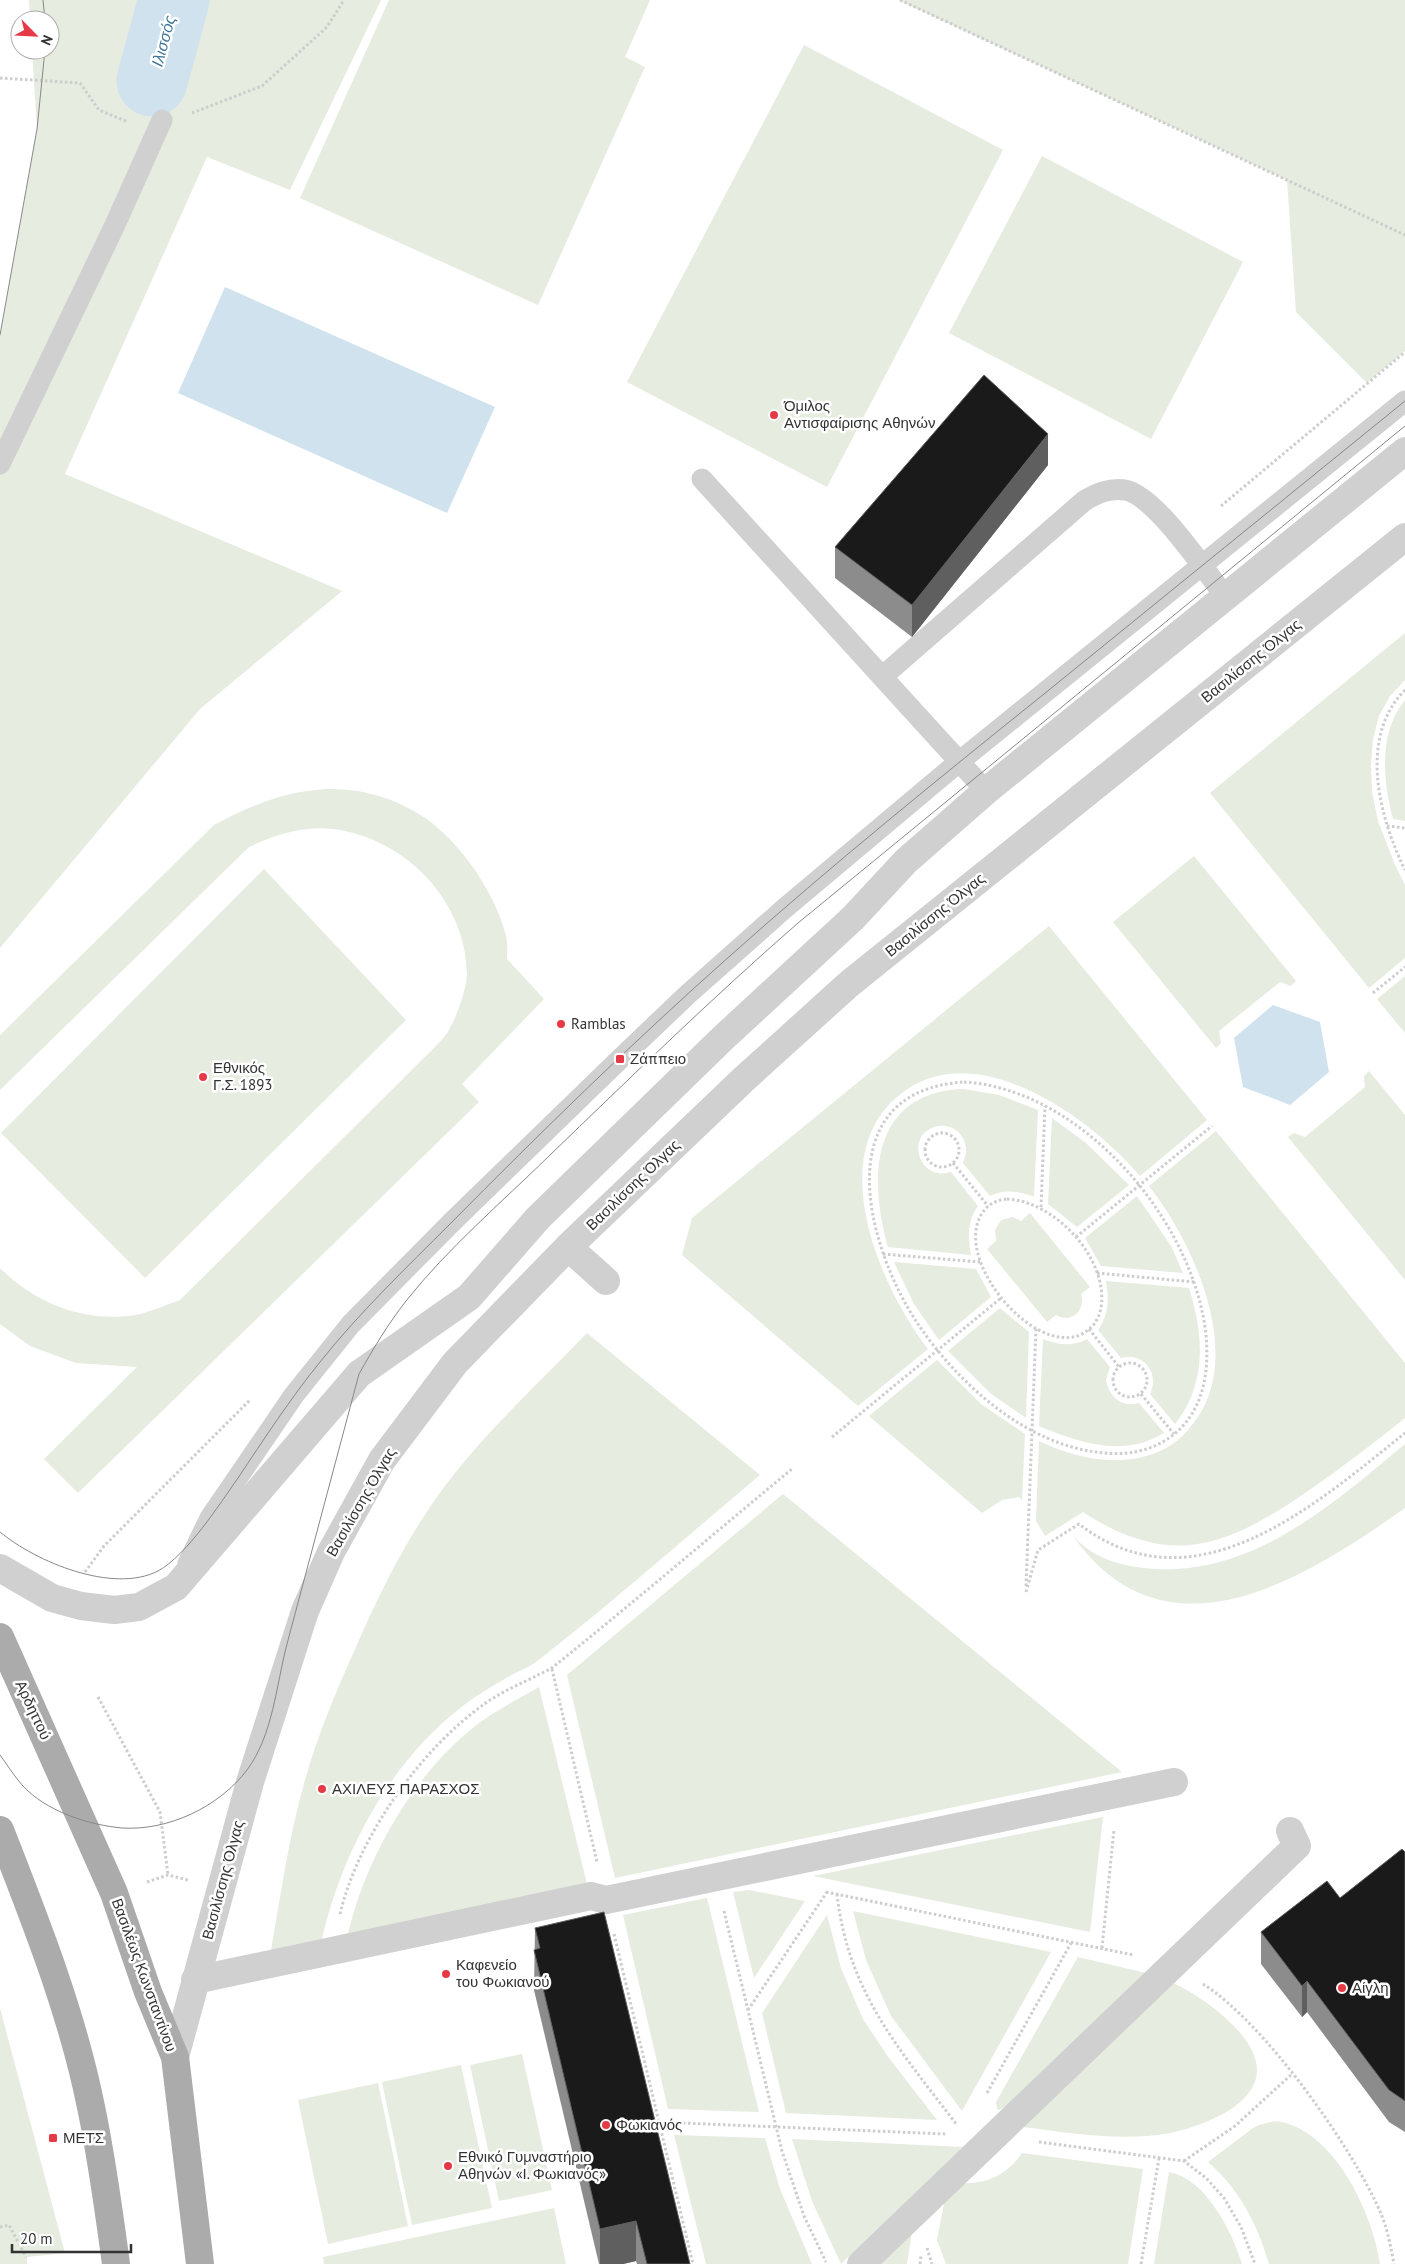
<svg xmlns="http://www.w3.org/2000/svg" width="1405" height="2264" viewBox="0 0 1405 2264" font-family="'PT Sans',sans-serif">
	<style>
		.green { fill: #e6ecdf }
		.water { fill: #cfe2ee }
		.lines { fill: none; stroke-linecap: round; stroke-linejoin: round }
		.river { stroke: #cfe2ee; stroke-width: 71 }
		.path { stroke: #cdcdcd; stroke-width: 3; stroke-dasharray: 2.5 2.5; stroke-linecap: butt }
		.service { stroke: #d0d0d0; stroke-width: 21 }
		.pedestrian { stroke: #d0d0d0; stroke-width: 28 }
		.minor { stroke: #d0d0d0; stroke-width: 28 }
		.primary { stroke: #ababab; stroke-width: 28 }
		.tram { stroke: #888; stroke-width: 1 }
		.wall { fill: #8c8c8c }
		.shaded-wall { fill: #5f5f5f }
		.building { fill: #1a1a1a; stroke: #5f5f5f }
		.poi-dot { fill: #e63946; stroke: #fff; stroke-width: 2 }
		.labels { text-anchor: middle; stroke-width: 5; stroke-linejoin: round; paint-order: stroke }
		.poi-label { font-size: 15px; fill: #333; stroke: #fff; text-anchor: start }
		.street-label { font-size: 15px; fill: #333; stroke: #fff }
		.water-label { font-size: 16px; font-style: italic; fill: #3f7597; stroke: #fff }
	</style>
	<rect width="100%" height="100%" fill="#fff"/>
	<path class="green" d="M 29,0 L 381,0 L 290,190 L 207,157 L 65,474 L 342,591 L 200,709 L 0,948 L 0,337 L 37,129 L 32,50 L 50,50 L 50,20 L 30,20 Z
		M 389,0 L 650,0 L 625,57 L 645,67 L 538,305 L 300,198 Z
		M 898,0 L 1405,0 L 1405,351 L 1367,383 L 1296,312 L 1287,180 Z
		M 804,45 L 1003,150 L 827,487 L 627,382 Z
		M 1042,156 L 1243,262 L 1151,439 L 949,333 Z
		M 1405,633 L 1405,680 L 1390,696 L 1379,716 L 1373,739 L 1371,765 L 1372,792 L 1378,821 L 1395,865 L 1405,885 L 1405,958 L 1369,988 L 1210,793 Z
		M 1405,700 L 1405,821 L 1393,819 C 1383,781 1378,733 1405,700 Z
		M 326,789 C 357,789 382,794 410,809 C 453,830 495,890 506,936 C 508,944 507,952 507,959 L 544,999 L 462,1084 L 479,1102 L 78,1493 L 44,1459 L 137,1367 L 76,1363 L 30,1346 L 0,1324 L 0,1268 C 36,1304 85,1323 136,1315 C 150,1312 166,1305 180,1300 L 436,1046 C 441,1040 447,1035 450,1028 C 457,1016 467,987 467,974 C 466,904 411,845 345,831 C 313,823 277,833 249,847 L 0,1090 L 0,1035 L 214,825 C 253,805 281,792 326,789 Z
		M 1194,856 L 1296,981 L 1291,986 L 1280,982 L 1219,1031 L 1221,1043 L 1216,1048 L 1113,922 Z
		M 264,869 L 406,1020 L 145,1278 L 1,1133 Z
		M 1049,926 L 1207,1120 L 1140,1176 C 1092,1119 981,1038 906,1090 C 820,1149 879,1286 928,1349 L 858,1406 L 682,1255 L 692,1218 Z
		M 1405,976 L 1405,1033 L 1377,999 Z
		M 1369,1071 L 1405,1115 L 1405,1280 L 1288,1137 L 1294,1133 L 1305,1137 L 1365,1087 L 1364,1076 Z
		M 964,1089 L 999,1095 L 1038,1110 L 1034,1197 C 1020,1191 1004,1189 990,1196 L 963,1163 C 967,1153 968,1143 960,1134 C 955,1128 947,1125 939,1126 C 904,1131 917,1182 951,1172 L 978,1206 C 967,1221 968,1237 971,1255 L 888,1247 C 868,1177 871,1092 964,1089 Z
		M 1052,1118 L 1086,1143 L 1129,1185 L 1077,1227 L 1048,1204 Z
		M 1216,1131 L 1405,1363 L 1405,1418 C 1374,1443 1341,1468 1308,1491 C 1228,1546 1172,1570 1083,1512 L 1045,1536 L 1036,1521 L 1039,1441 C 1072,1457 1110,1466 1146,1456 C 1165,1451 1180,1441 1192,1425 C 1247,1359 1194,1243 1149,1186 Z
		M 1137,1196 L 1171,1246 L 1183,1273 L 1101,1266 L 1085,1238 Z
		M 1030,1213 L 1090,1287 L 1081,1294 C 1086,1311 1071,1324 1056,1315 L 1047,1322 L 987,1249 L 996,1241 L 995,1230 L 1001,1220 L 1013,1217 L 1021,1221 Z
		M 894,1262 L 976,1269 L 991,1297 L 939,1340 L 914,1304 Z
		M 1106,1281 L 1189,1288 C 1204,1335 1207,1384 1175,1424 L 1150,1394 C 1160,1373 1144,1352 1121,1358 L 1098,1330 C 1109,1315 1109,1299 1106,1281 Z
		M 1000,1308 L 1029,1332 L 1026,1418 L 990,1393 L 948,1351 Z
		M 587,1333 L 760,1475 C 686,1537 613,1602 536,1662 C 528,1668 518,1671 510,1676 C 492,1686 475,1696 459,1709 C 388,1765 342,1853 322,1939 L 271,1950 C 281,1893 289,1836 305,1780 C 317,1738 334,1696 352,1656 C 380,1591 411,1528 455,1473 C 495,1423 543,1379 587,1333 Z
		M 1043,1339 C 1057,1345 1073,1347 1087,1339 L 1110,1367 L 1106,1380 C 1109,1397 1122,1408 1139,1403 L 1164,1433 C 1124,1458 1079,1443 1039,1426 Z
		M 937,1360 L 981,1404 L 1025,1434 L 1022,1501 L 1019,1497 L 1002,1500 L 982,1513 L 869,1416 Z
		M 1405,1444 L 1405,1508 C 1306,1578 1166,1668 1073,1536 C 1095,1560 1124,1567 1155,1569 C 1255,1574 1333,1504 1405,1444 Z
		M 783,1494 L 1122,1772 L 615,1878 L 567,1675 Z
		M 539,1687 L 587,1884 L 348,1934 C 365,1860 413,1775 474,1727 C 494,1711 517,1700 539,1687 Z
		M 1103,1817 L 1090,1932 L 813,1876 Z
		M 749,1890 L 805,1901 L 754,1978 L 733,1892 Z
		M 707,1898 L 759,2112 L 668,2109 L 623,1915 Z
		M 853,1911 L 1051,1952 L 962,2111 L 891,2016 L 866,1960 Z
		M 827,1915 L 841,1968 L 863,2019 L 889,2058 L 937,2120 L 786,2113 L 762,2013 Z
		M 1078,1957 L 1146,1973 L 1010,2103 L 1000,2110 L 997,2109 L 996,2102 Z
		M 1173,1983 C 1202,1996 1257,2035 1257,2070 C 1257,2107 1199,2127 1170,2133 C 1121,2142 1071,2133 1023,2127 Z
		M 0,2008 L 65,2253 L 27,2257 L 27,2264 L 0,2264 Z
		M 522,2054 L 552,2190 L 499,2201 L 470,2065 Z
		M 461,2065 L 492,2208 L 412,2225 L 382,2082 Z
		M 378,2083 L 408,2226 L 328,2244 L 298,2100 Z
		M 1275,2121 C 1333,2127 1373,2213 1380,2264 L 1269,2264 C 1258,2225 1239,2189 1208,2162 L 1253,2128 L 1259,2125 Z
		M 674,2135 L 765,2138 L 780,2189 L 812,2264 L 706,2264 Z
		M 792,2139 L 963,2147 L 841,2264 L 812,2201 Z
		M 1022,2153 L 1143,2169 L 1128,2264 L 946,2264 L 937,2240 L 945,2198 L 961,2183 C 987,2185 1008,2174 1022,2153 Z
		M 1169,2172 C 1205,2178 1232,2231 1242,2264 L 1154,2264 Z
		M 554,2208 L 566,2264 L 324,2264 L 323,2257 Z
		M 912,2232 L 907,2264 L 879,2264 Z"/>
	<path class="water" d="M 225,287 L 495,407 L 447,513 L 178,393 Z
		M 1273,1005 L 1320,1022 L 1329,1072 L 1290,1105 L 1243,1087 L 1234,1038 Z"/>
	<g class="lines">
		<path class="river" d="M 152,81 L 174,0"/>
		<path class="path" d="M 900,0 L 1405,235
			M 0,78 L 80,83 L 99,110 L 128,122
			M 192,113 L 262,86 L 327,27 L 344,0
			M 1221,506 L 1405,352
			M 1405,690 C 1358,737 1379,817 1405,870
			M 1387,826 L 1405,828
			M 1373,993 L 1405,967
			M 964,1082 C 1082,1089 1194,1221 1206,1335 C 1209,1368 1205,1403 1181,1428 C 1161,1448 1133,1456 1105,1453 C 1027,1447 957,1383 916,1321 C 865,1243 827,1091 964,1082 Z
			M925 1150a17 17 0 1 1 34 0a17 17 0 1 1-34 0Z
			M 953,1163 L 988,1206
			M 1007,1199 C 1054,1201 1109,1258 1101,1308 C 1099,1317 1095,1325 1088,1330 C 1043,1366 955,1266 980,1217 C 985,1206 995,1200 1007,1199 Z
			M 1041,1207 L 1045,1106
			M 1076,1237 L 1212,1126
			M 883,1254 L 980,1262
			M 1097,1273 L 1194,1282
			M 1089,1329 L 1119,1367
			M1113 1380a17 17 0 1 1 34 0a17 17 0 1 1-34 0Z
			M 1141,1394 L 1174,1434
			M 832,1437 L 1001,1298
			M 85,1572 L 104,1546 L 250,1400
			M 1026,1586 L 1036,1328
			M 1026,1592 L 1038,1550 L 1079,1524 C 1194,1613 1315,1505 1405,1433
			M 552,1669 L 597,1862
			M 98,1697 L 160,1812 L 168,1875
			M 147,1882 L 168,1875 L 188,1880
			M 826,1892 L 1133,1955
			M 837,1894 C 848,1993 900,2050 957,2125
			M 724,1911 L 782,2151 L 804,2216 L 826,2262
			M 340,1914 C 358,1838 419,1751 483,1705 C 499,1693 518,1685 536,1676 C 541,1673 548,1671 553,1667 C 633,1603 712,1535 792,1469
			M 614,1934 L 693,2264
			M 1102,1948 L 1114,1829
			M 1203,1984 C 1264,2022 1354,2149 1382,2216 C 1388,2232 1391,2248 1394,2264
			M 748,2010 L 827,1892
			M 987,2093 L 1071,1943
			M 658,2122 L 946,2134
			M 1039,2142 L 1184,2161 L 1206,2178 L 1224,2198 L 1241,2227 L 1255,2264
			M 1184,2161 L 1235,2126 L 1292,2074
			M 0,2227 L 9,2225 L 26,2257
			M 927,2248 L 932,2264
			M 920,2264 L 921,2256
			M 1141,2264 L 1159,2158"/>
		<path class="service" d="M 0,464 L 114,227 L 162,120
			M 702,479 L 986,791
			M 883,676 L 1084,501 C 1097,493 1109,488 1125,490 C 1155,495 1205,571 1225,596
			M 188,1563 L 210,1518 L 294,1395 L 351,1324 L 452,1222 L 620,1059 L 687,995 L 785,908 L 960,761 L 1405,401"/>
		<path class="pedestrian" d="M 568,1247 L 606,1281
			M 195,1980 L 591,1896 L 606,1900 L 1174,1782
			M 861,2264 L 1297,1846 L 1290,1831"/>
		<path class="minor" d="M 0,1568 L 52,1598 L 81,1606 L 114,1610 L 139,1607 L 176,1587 L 359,1374 L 469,1297 L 538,1218 L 723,1038 L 853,918 L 906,861 L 986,791 L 1405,451
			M 175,2057 L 250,1782 L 305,1611 L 331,1552 L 382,1460 L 455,1363 L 568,1247 L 745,1078 L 849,984 L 1405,537"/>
		<path class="primary" d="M 0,1637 L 114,1893 L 148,1992 L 175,2057 L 200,2264
			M 0,1830 C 35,1920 72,2012 91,2107 C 102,2159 109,2212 116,2264"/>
		<path class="tram" d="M 43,0 L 45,20
			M 0,335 L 37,129 L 45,50
			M 0,1532 C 36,1562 113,1594 158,1571 C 187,1555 219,1505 238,1478 C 264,1439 290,1399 320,1362 C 359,1313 406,1268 450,1224 C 541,1132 634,1041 731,955 C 832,865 938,779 1044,694 C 1164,596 1285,499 1405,401
			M 0,1755 C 9,1767 17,1781 28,1791 C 52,1813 90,1825 122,1828 C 168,1831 219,1807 247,1770 C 273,1735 276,1686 287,1644 C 311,1554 335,1464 359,1374 C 373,1349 388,1324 406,1301 C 448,1248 501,1203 549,1156 C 631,1077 712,998 798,923 L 1405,426"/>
	</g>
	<path class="wall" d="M 1048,465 L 912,637 L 835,578 L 835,547 Z
		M 1405,1852 L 1405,2132 L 1389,2122 L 1307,2012 L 1302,2017 L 1261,1964 L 1261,1932 L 1340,1898 Z
		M 535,1928 L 690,2264 L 637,2264 L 636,2261 L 623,2264 L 599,2264 L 534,1990 Z"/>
	<path class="shaded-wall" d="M 1048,434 L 1048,465 L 912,637 L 912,605 Z
		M 1307,1981 L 1307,2012 L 1302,2017 L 1302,1986 Z
		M 636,2221 L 636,2261 L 623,2264 L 600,2264 L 600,2229 Z"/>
	<path class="building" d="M 984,375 L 1048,434 L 912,605 L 835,547 Z
		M 1402,1849 L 1405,1852 L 1405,2101 L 1389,2090 L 1307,1981 L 1302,1986 L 1261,1932 L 1327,1881 L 1340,1898 Z
		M 604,1912 L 690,2264 L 647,2264 L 636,2221 L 600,2229 L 534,1950 L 540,1948 L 535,1928 Z"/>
	<g class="poi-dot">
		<circle cx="774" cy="415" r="5"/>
		<circle cx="561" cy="1024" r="5"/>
		<rect x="615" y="1054" width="10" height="10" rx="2.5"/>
		<circle cx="203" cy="1077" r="5"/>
		<circle cx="322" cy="1789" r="5"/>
		<circle cx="446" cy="1974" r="5"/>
		<circle cx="1342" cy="1988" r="5"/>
		<circle cx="606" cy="2125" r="5"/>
		<rect x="48" y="2133" width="10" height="10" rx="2.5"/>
		<circle cx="448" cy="2166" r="5"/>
	</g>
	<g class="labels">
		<g class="poi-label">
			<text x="784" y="411">Όμιλος<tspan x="784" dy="17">Αντισφαίρισης Αθηνών</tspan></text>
			<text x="571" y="1029">Ramblas</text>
			<text x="630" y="1064">Ζάππειο</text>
			<text x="213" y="1073">Εθνικός<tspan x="213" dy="17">Γ.Σ. 1893</tspan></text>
			<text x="332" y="1794">ΑΧΙΛΕΥΣ ΠΑΡΑΣΧΟΣ</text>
			<text x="456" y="1970">Καφενείο<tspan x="456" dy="17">του Φωκιανού</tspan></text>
			<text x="1352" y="1993">Αίγλη</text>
			<text x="616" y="2130">Φωκιανός</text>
			<text x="63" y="2143">ΜΕΤΣ</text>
			<text x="458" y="2162">Εθνικό Γυμναστήριο<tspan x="458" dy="17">Αθηνών «Ι. Φωκιανός»</tspan></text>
		</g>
		<g class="street-label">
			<text transform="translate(1251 661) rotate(-39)" y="5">Βασιλίσσης Όλγας</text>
			<text transform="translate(935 915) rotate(-39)" y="5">Βασιλίσσης Όλγας</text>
			<text transform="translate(633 1185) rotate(-44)" y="5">Βασιλίσσης Όλγας</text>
			<text transform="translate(361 1502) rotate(-60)" y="5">Βασιλίσσης Όλγας</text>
			<text transform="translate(33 1710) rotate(65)" y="5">Αρδηττού</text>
			<text transform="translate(223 1880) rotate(-75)" y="5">Βασιλίσσης Όλγας</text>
			<text transform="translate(144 1975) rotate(70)" y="5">Βασιλέως Κωνσταντίνου</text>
		</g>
		<g class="water-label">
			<text transform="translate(163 41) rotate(-75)" y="6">Ιλισσός</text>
		</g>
	</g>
	<g transform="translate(35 35) rotate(114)"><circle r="24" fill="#ffffff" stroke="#adadad"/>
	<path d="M0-4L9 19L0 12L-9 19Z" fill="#e63946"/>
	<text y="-8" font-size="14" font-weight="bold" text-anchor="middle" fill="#333333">N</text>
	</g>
	<path d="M12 2244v8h119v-8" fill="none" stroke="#333333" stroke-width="2.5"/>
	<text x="20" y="2244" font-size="15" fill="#333333" stroke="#ffffff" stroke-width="4" paint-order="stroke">20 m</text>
</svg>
